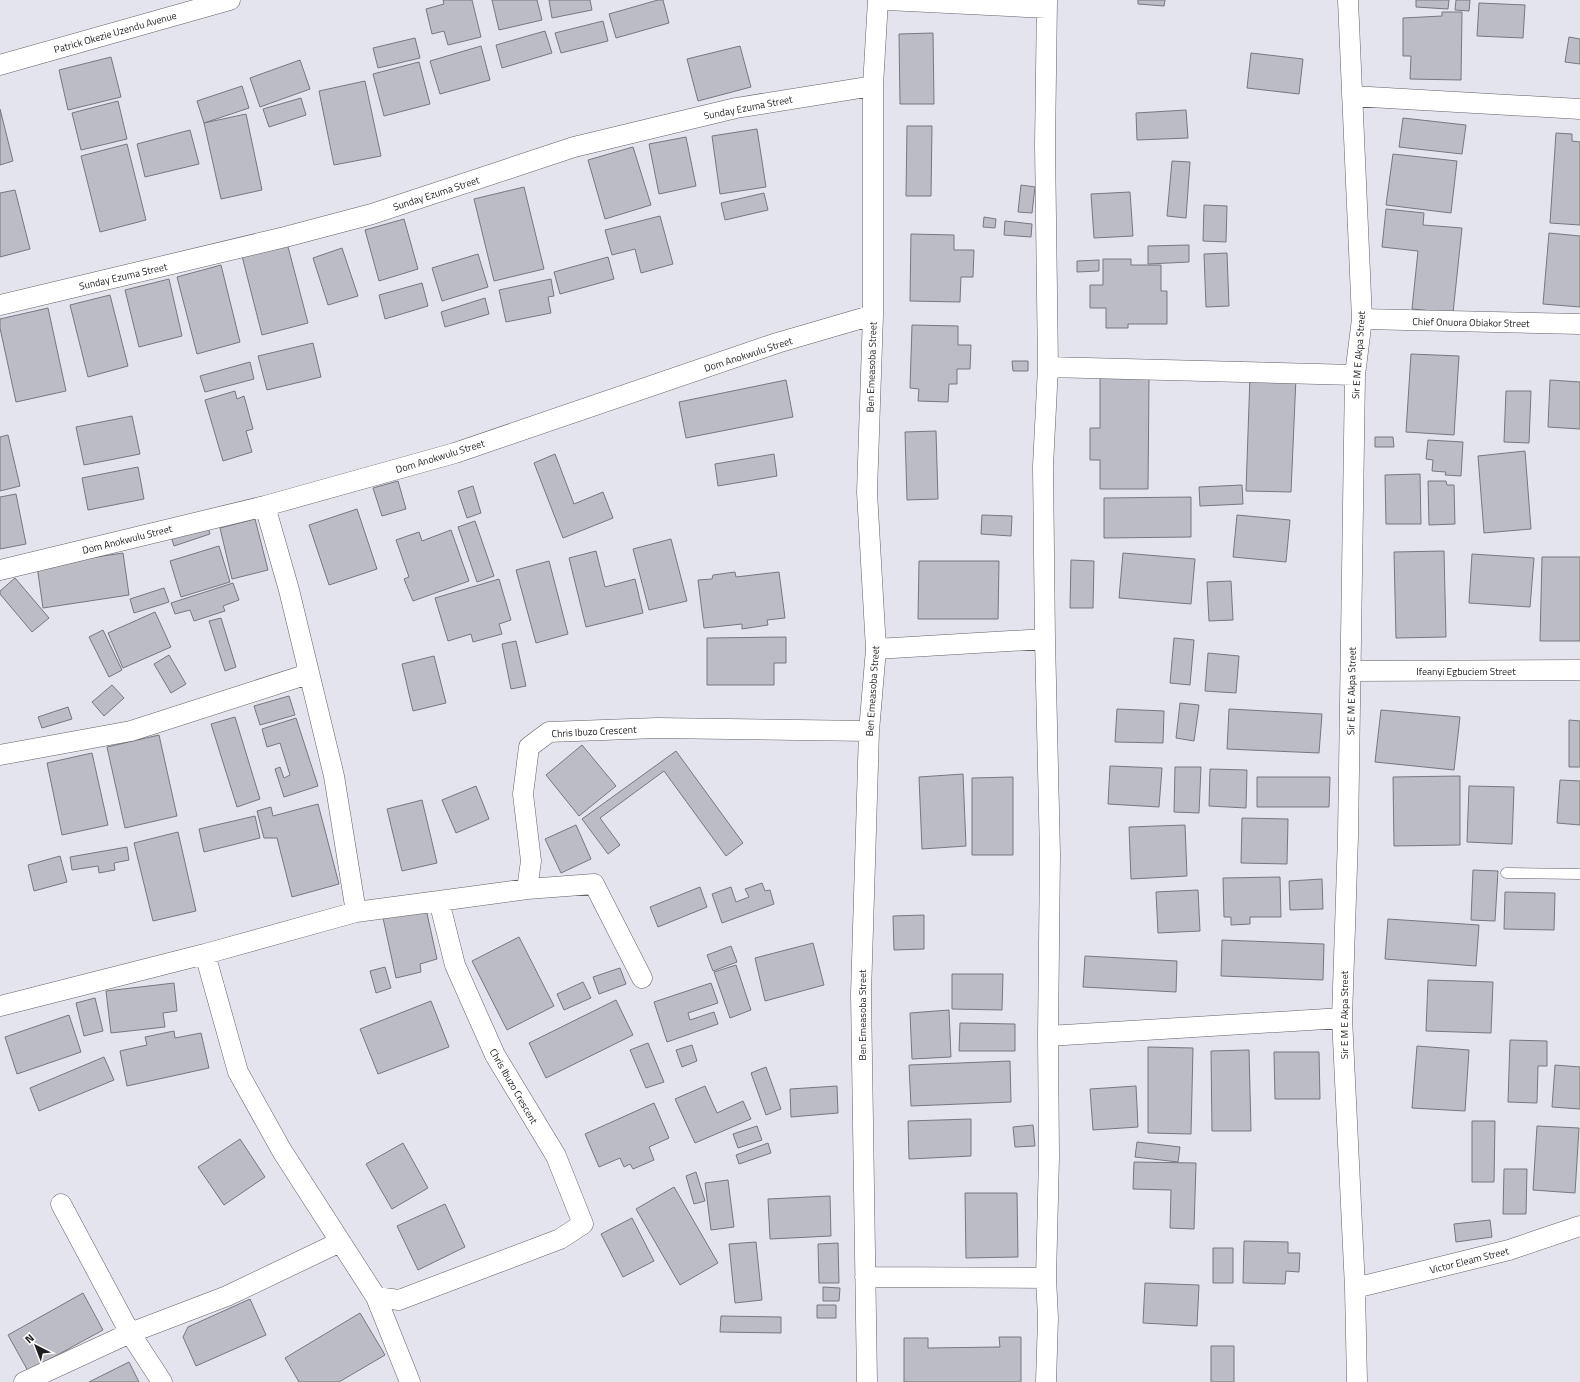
<svg xmlns="http://www.w3.org/2000/svg" width="1580" height="1382" viewBox="0 0 1580 1382" font-family="'Titillium Web',sans-serif">
	<style>
		.building { fill: #bcbcc6; stroke: #77777f }
		.lines { fill: none; stroke-linecap: round; stroke-linejoin: round }
		.service-casing { stroke: #606069; stroke-width: 11 }
		.minor-casing { stroke: #606069; stroke-width: 21 }
		.service { stroke: #fff; stroke-width: 10 }
		.minor { stroke: #fff; stroke-width: 20 }
		.labels { text-anchor: middle; stroke-width: 3.5; stroke-linejoin: round; paint-order: stroke }
		.street-label { font-size: 10px; fill: #1e1e21; stroke: #fff }
	</style>
	<rect width="100%" height="100%" fill="#e4e4ee"/>
	<path class="building" d="M 443,0 L 472,0 L 481,37 L 448,45 L 444,31 L 432,34 L 426,9 L 444,4 Z
		M 492,0 L 537,0 L 542,20 L 499,30 Z
		M 549,0 L 590,0 L 592,10 L 552,18 Z
		M 658,0 L 663,0 L 669,23 L 616,38 L 609,14 Z
		M 1138,0 L 1165,0 L 1164,6 L 1138,4 Z
		M 1416,0 L 1449,0 L 1448,9 L 1416,7 Z
		M 1456,0 L 1470,0 L 1469,11 L 1455,10 Z
		M 1479,3 L 1525,5 L 1523,38 L 1477,36 Z
		M 1442,12 L 1462,12 L 1461,80 L 1410,79 L 1411,56 L 1403,56 L 1403,18 L 1442,16 Z
		M 603,21 L 608,41 L 561,53 L 555,33 Z
		M 545,31 L 552,53 L 502,68 L 496,45 Z
		M 933,33 L 934,104 L 900,104 L 899,34 Z
		M 1569,37 L 1580,39 L 1580,64 L 1565,62 Z
		M 415,38 L 420,58 L 378,68 L 373,48 Z
		M 481,46 L 490,80 L 440,94 L 430,61 Z
		M 740,46 L 751,87 L 698,101 L 687,59 Z
		M 1251,53 L 1303,59 L 1299,94 L 1247,88 Z
		M 111,57 L 121,97 L 68,110 L 59,70 Z
		M 300,60 L 310,89 L 260,107 L 250,78 Z
		M 419,62 L 430,104 L 384,116 L 373,74 Z
		M 365,81 L 381,156 L 334,165 L 319,91 Z
		M 242,86 L 249,108 L 204,123 L 197,101 Z
		M 301,98 L 306,115 L 269,127 L 263,109 Z
		M 118,101 L 127,139 L 81,150 L 72,113 Z
		M 0,109 L 13,161 L 0,165 Z
		M 1186,110 L 1188,138 L 1137,140 L 1136,113 Z
		M 246,114 L 262,190 L 221,199 L 204,123 Z
		M 1403,118 L 1466,125 L 1462,154 L 1399,147 Z
		M 907,126 L 932,126 L 931,196 L 906,196 Z
		M 757,129 L 766,187 L 720,194 L 712,136 Z
		M 190,130 L 199,164 L 145,177 L 137,144 Z
		M 1556,133 L 1572,134 L 1572,141 L 1580,142 L 1580,225 L 1550,223 Z
		M 686,137 L 696,186 L 659,194 L 649,144 Z
		M 127,144 L 146,220 L 100,232 L 81,156 Z
		M 633,147 L 651,205 L 605,219 L 588,160 Z
		M 1393,154 L 1457,161 L 1451,213 L 1386,205 Z
		M 1172,161 L 1190,162 L 1186,218 L 1167,216 Z
		M 1021,185 L 1035,187 L 1032,213 L 1018,212 Z
		M 524,187 L 544,269 L 494,281 L 474,199 Z
		M 15,190 L 30,249 L 0,257 L 0,193 Z
		M 1130,192 L 1133,236 L 1094,238 L 1091,194 Z
		M 764,193 L 768,210 L 725,220 L 721,203 Z
		M 1204,205 L 1227,206 L 1226,242 L 1203,241 Z
		M 1386,209 L 1424,213 L 1423,225 L 1462,228 L 1453,313 L 1412,309 L 1418,251 L 1382,247 Z
		M 660,216 L 673,264 L 641,273 L 635,249 L 612,255 L 605,230 Z
		M 984,217 L 996,219 L 995,228 L 983,227 Z
		M 404,219 L 418,269 L 379,281 L 365,230 Z
		M 1005,221 L 1032,224 L 1031,237 L 1004,235 Z
		M 1549,233 L 1580,236 L 1580,307 L 1543,304 Z
		M 911,234 L 954,235 L 954,250 L 974,250 L 973,277 L 961,277 L 960,302 L 910,301 Z
		M 287,243 L 308,323 L 262,335 L 242,256 Z
		M 1189,245 L 1189,262 L 1148,264 L 1148,246 Z
		M 342,248 L 358,296 L 328,305 L 313,258 Z
		M 1227,253 L 1229,306 L 1206,307 L 1204,254 Z
		M 478,254 L 488,287 L 442,301 L 432,268 Z
		M 608,257 L 614,279 L 560,294 L 554,272 Z
		M 1103,259 L 1131,259 L 1131,265 L 1161,265 L 1161,291 L 1167,291 L 1167,324 L 1128,324 L 1128,328 L 1106,328 L 1106,308 L 1090,308 L 1090,285 L 1103,285 Z
		M 1099,260 L 1099,271 L 1077,272 L 1077,261 Z
		M 221,265 L 240,342 L 197,354 L 177,277 Z
		M 169,279 L 182,336 L 139,347 L 125,290 Z
		M 551,279 L 554,296 L 548,297 L 551,313 L 506,322 L 499,290 Z
		M 422,283 L 428,306 L 385,319 L 379,295 Z
		M 110,295 L 128,366 L 88,377 L 70,305 Z
		M 485,298 L 489,314 L 445,327 L 441,312 Z
		M 48,308 L 66,391 L 16,402 L 0,328 L 0,319 Z
		M 912,325 L 958,326 L 958,345 L 971,345 L 970,369 L 957,369 L 957,384 L 949,384 L 948,402 L 918,401 L 919,389 L 910,388 Z
		M 313,343 L 321,377 L 267,390 L 258,356 Z
		M 1411,354 L 1459,356 L 1454,435 L 1406,432 Z
		M 1012,361 L 1028,361 L 1028,371 L 1013,371 Z
		M 250,362 L 254,379 L 205,392 L 200,376 Z
		M 1250,375 L 1296,377 L 1291,492 L 1246,491 Z
		M 1100,378 L 1149,378 L 1148,489 L 1100,489 L 1100,460 L 1090,460 L 1090,428 L 1100,428 Z
		M 786,380 L 793,417 L 686,438 L 679,402 Z
		M 1550,380 L 1580,382 L 1580,429 L 1548,427 Z
		M 235,391 L 237,399 L 244,396 L 253,429 L 246,431 L 252,452 L 223,461 L 205,400 Z
		M 1506,391 L 1531,391 L 1529,443 L 1504,442 Z
		M 132,416 L 140,454 L 84,465 L 76,427 Z
		M 936,431 L 938,499 L 907,500 L 905,432 Z
		M 8,435 L 20,486 L 0,491 L 0,437 Z
		M 1375,437 L 1393,437 L 1394,447 L 1375,447 Z
		M 1428,440 L 1463,442 L 1461,476 L 1445,475 L 1446,472 L 1432,471 L 1433,460 L 1426,459 Z
		M 1525,451 L 1531,529 L 1484,533 L 1478,456 Z
		M 555,454 L 574,504 L 603,492 L 613,518 L 563,538 L 534,463 Z
		M 774,454 L 777,476 L 718,486 L 715,464 Z
		M 138,467 L 144,499 L 88,510 L 82,478 Z
		M 1420,474 L 1421,524 L 1386,524 L 1385,475 Z
		M 398,481 L 406,509 L 382,516 L 373,488 Z
		M 1428,481 L 1446,481 L 1447,485 L 1454,485 L 1455,524 L 1429,525 Z
		M 1242,485 L 1243,504 L 1200,506 L 1199,487 Z
		M 473,486 L 481,513 L 467,518 L 458,491 Z
		M 16,494 L 26,544 L 0,549 L 0,497 Z
		M 1191,497 L 1191,537 L 1104,538 L 1104,498 Z
		M 357,509 L 377,569 L 329,585 L 309,525 Z
		M 982,515 L 1012,516 L 1011,536 L 981,534 Z
		M 1237,515 L 1290,520 L 1286,562 L 1233,557 Z
		M 255,519 L 268,570 L 232,579 L 220,528 Z
		M 475,521 L 494,576 L 477,582 L 458,527 Z
		M 207,524 L 210,534 L 174,546 L 171,536 Z
		M 451,530 L 469,581 L 413,601 L 404,579 L 409,577 L 396,540 L 419,532 L 422,541 Z
		M 671,539 L 687,601 L 649,610 L 633,549 Z
		M 219,546 L 230,582 L 181,597 L 170,561 Z
		M 596,551 L 605,587 L 635,579 L 643,613 L 586,627 L 569,558 Z
		M 1444,551 L 1446,637 L 1396,638 L 1394,552 Z
		M 123,553 L 129,595 L 43,608 L 37,566 Z
		M 1123,553 L 1195,559 L 1191,604 L 1119,598 Z
		M 1472,554 L 1534,558 L 1530,607 L 1469,603 Z
		M 1542,557 L 1580,557 L 1580,641 L 1540,641 Z
		M 1071,560 L 1094,561 L 1093,608 L 1070,608 Z
		M 549,561 L 568,634 L 536,643 L 516,570 Z
		M 919,561 L 999,561 L 998,619 L 918,619 Z
		M 735,572 L 736,577 L 779,572 L 785,618 L 767,620 L 768,625 L 742,629 L 742,624 L 704,628 L 698,580 L 712,579 L 713,575 Z
		M 15,578 L 49,618 L 32,632 L 0,594 L 0,591 Z
		M 499,579 L 511,620 L 499,624 L 502,634 L 473,642 L 471,634 L 448,641 L 435,598 Z
		M 1231,581 L 1233,620 L 1209,621 L 1207,582 Z
		M 233,583 L 239,600 L 223,606 L 225,611 L 194,621 L 190,610 L 175,614 L 171,603 Z
		M 164,588 L 169,602 L 134,613 L 130,599 Z
		M 155,612 L 171,647 L 123,668 L 108,633 Z
		M 221,618 L 236,667 L 225,671 L 209,621 Z
		M 103,630 L 122,670 L 109,677 L 89,637 Z
		M 786,637 L 786,663 L 774,663 L 774,685 L 707,685 L 707,638 Z
		M 1174,638 L 1194,640 L 1190,685 L 1170,683 Z
		M 516,641 L 526,686 L 511,689 L 502,644 Z
		M 1208,653 L 1239,656 L 1236,693 L 1205,691 Z
		M 169,655 L 186,684 L 171,693 L 154,664 Z
		M 434,656 L 446,703 L 413,711 L 402,664 Z
		M 112,685 L 124,698 L 104,716 L 92,702 Z
		M 289,696 L 295,715 L 260,725 L 254,706 Z
		M 1180,703 L 1199,705 L 1194,741 L 1176,738 Z
		M 68,707 L 72,719 L 42,728 L 38,717 Z
		M 1117,709 L 1164,711 L 1163,743 L 1115,742 Z
		M 1229,709 L 1322,714 L 1319,753 L 1227,749 Z
		M 1381,710 L 1460,717 L 1454,770 L 1375,762 Z
		M 235,717 L 260,799 L 237,807 L 211,724 Z
		M 296,718 L 318,786 L 284,797 L 275,769 L 280,767 L 284,778 L 290,775 L 280,743 L 267,747 L 262,729 Z
		M 1569,720 L 1580,721 L 1580,767 L 1569,767 Z
		M 159,735 L 177,816 L 125,828 L 107,747 Z
		M 582,745 L 616,786 L 579,816 L 546,775 Z
		M 676,751 L 743,843 L 726,856 L 664,771 L 600,818 L 620,845 L 608,854 L 582,819 Z
		M 92,753 L 108,825 L 62,835 L 47,763 Z
		M 1110,766 L 1162,768 L 1159,807 L 1108,804 Z
		M 1175,767 L 1201,767 L 1199,813 L 1174,812 Z
		M 1210,769 L 1247,770 L 1246,808 L 1209,806 Z
		M 963,774 L 966,846 L 922,849 L 919,777 Z
		M 1460,776 L 1460,845 L 1394,846 L 1393,777 Z
		M 1013,777 L 1013,855 L 972,855 L 972,778 Z
		M 1257,777 L 1330,777 L 1329,807 L 1257,807 Z
		M 1560,780 L 1580,781 L 1580,825 L 1557,823 Z
		M 476,786 L 489,819 L 456,833 L 442,800 Z
		M 1469,786 L 1514,787 L 1512,844 L 1467,842 Z
		M 422,800 L 437,863 L 402,871 L 387,809 Z
		M 318,804 L 339,884 L 292,897 L 277,838 L 264,838 L 257,811 L 271,807 L 273,816 Z
		M 255,816 L 260,838 L 204,852 L 199,829 Z
		M 1242,818 L 1288,819 L 1287,864 L 1241,863 Z
		M 576,825 L 591,859 L 561,873 L 545,839 Z
		M 1185,825 L 1187,876 L 1131,879 L 1129,827 Z
		M 178,832 L 196,911 L 153,921 L 134,843 Z
		M 127,847 L 129,860 L 114,863 L 115,870 L 99,873 L 98,866 L 72,870 L 70,857 Z
		M 60,856 L 67,882 L 34,891 L 28,865 Z
		M 1473,870 L 1498,871 L 1495,921 L 1471,920 Z
		M 1280,877 L 1281,917 L 1250,917 L 1250,924 L 1231,925 L 1231,917 L 1224,917 L 1223,878 Z
		M 1322,879 L 1323,909 L 1290,910 L 1289,881 Z
		M 762,883 L 765,891 L 770,890 L 774,904 L 722,923 L 712,894 L 731,887 L 736,902 L 749,897 L 745,889 Z
		M 700,887 L 707,907 L 658,927 L 650,907 Z
		M 1198,890 L 1200,931 L 1158,933 L 1156,892 Z
		M 1505,892 L 1555,893 L 1554,930 L 1504,929 Z
		M 426,909 L 437,959 L 420,964 L 421,972 L 396,978 L 383,918 Z
		M 924,915 L 924,949 L 894,950 L 893,916 Z
		M 1388,919 L 1479,925 L 1476,966 L 1385,959 Z
		M 519,937 L 554,1006 L 507,1030 L 472,961 Z
		M 1222,940 L 1324,944 L 1323,980 L 1221,976 Z
		M 813,943 L 824,985 L 765,1001 L 755,958 Z
		M 731,946 L 737,962 L 713,971 L 707,955 Z
		M 1085,956 L 1177,961 L 1176,992 L 1083,987 Z
		M 736,965 L 751,1010 L 730,1018 L 714,972 Z
		M 385,967 L 391,988 L 376,993 L 370,971 Z
		M 620,968 L 626,984 L 599,994 L 593,977 Z
		M 952,974 L 1003,974 L 1002,1010 L 952,1009 Z
		M 1428,980 L 1493,982 L 1491,1033 L 1426,1031 Z
		M 583,982 L 591,998 L 564,1010 L 557,994 Z
		M 174,983 L 177,1011 L 163,1013 L 165,1027 L 111,1033 L 106,991 Z
		M 711,983 L 718,1003 L 688,1013 L 690,1020 L 714,1012 L 718,1024 L 667,1042 L 654,1002 Z
		M 95,998 L 103,1031 L 84,1036 L 76,1003 Z
		M 616,1000 L 633,1035 L 546,1078 L 529,1043 Z
		M 431,1001 L 449,1047 L 378,1074 L 360,1029 Z
		M 949,1010 L 951,1057 L 912,1059 L 910,1013 Z
		M 69,1015 L 81,1052 L 17,1074 L 5,1037 Z
		M 960,1023 L 1015,1024 L 1015,1051 L 959,1051 Z
		M 174,1031 L 175,1038 L 201,1033 L 209,1068 L 127,1086 L 120,1051 L 147,1045 L 145,1037 Z
		M 1510,1040 L 1547,1041 L 1547,1066 L 1538,1066 L 1537,1103 L 1508,1102 Z
		M 648,1043 L 664,1082 L 646,1088 L 630,1050 Z
		M 692,1045 L 697,1061 L 682,1067 L 676,1050 Z
		M 1417,1046 L 1469,1050 L 1465,1111 L 1412,1108 Z
		M 1148,1047 L 1193,1048 L 1191,1134 L 1148,1133 Z
		M 1249,1050 L 1251,1131 L 1212,1131 L 1211,1051 Z
		M 1274,1052 L 1319,1052 L 1320,1099 L 1275,1099 Z
		M 104,1057 L 114,1080 L 39,1111 L 30,1088 Z
		M 1010,1061 L 1011,1102 L 911,1106 L 909,1065 Z
		M 1555,1065 L 1580,1067 L 1580,1109 L 1552,1107 Z
		M 766,1067 L 781,1109 L 766,1115 L 751,1073 Z
		M 705,1086 L 717,1113 L 743,1101 L 751,1119 L 695,1143 L 675,1099 Z
		M 837,1086 L 838,1113 L 791,1117 L 790,1089 Z
		M 1136,1086 L 1138,1127 L 1093,1130 L 1090,1089 Z
		M 654,1103 L 669,1138 L 649,1147 L 654,1160 L 633,1169 L 630,1164 L 624,1167 L 620,1158 L 599,1167 L 585,1134 Z
		M 971,1119 L 971,1156 L 909,1159 L 908,1121 Z
		M 1472,1121 L 1495,1121 L 1494,1182 L 1472,1182 Z
		M 1033,1125 L 1035,1146 L 1015,1147 L 1013,1127 Z
		M 757,1126 L 762,1140 L 738,1148 L 733,1134 Z
		M 1537,1126 L 1579,1128 L 1575,1193 L 1533,1190 Z
		M 240,1139 L 265,1177 L 224,1205 L 198,1167 Z
		M 1137,1142 L 1180,1147 L 1178,1162 L 1135,1157 Z
		M 403,1143 L 428,1188 L 392,1209 L 366,1164 Z
		M 768,1143 L 771,1153 L 739,1164 L 736,1155 Z
		M 1134,1162 L 1196,1163 L 1194,1229 L 1170,1228 L 1171,1190 L 1133,1189 Z
		M 1504,1169 L 1527,1169 L 1526,1214 L 1503,1214 Z
		M 696,1172 L 705,1201 L 694,1204 L 686,1176 Z
		M 728,1180 L 734,1227 L 711,1230 L 705,1183 Z
		M 674,1187 L 718,1263 L 680,1285 L 636,1209 Z
		M 965,1193 L 1017,1193 L 1018,1257 L 966,1258 Z
		M 830,1196 L 831,1236 L 770,1239 L 768,1199 Z
		M 445,1204 L 465,1247 L 418,1270 L 397,1226 Z
		M 632,1218 L 654,1261 L 623,1277 L 601,1234 Z
		M 1490,1220 L 1492,1237 L 1456,1242 L 1454,1224 Z
		M 1244,1241 L 1288,1242 L 1288,1253 L 1300,1253 L 1299,1272 L 1286,1271 L 1285,1284 L 1243,1283 Z
		M 756,1242 L 762,1300 L 735,1303 L 729,1244 Z
		M 838,1243 L 839,1283 L 819,1283 L 818,1244 Z
		M 1213,1248 L 1233,1248 L 1233,1283 L 1213,1283 Z
		M 1145,1283 L 1199,1285 L 1197,1326 L 1143,1323 Z
		M 823,1287 L 840,1288 L 839,1301 L 823,1301 Z
		M 83,1293 L 103,1330 L 28,1371 L 8,1335 Z
		M 250,1299 L 266,1335 L 196,1366 L 183,1337 L 188,1327 Z
		M 817,1305 L 836,1305 L 836,1318 L 817,1318 Z
		M 360,1313 L 385,1355 L 339,1382 L 299,1382 L 285,1358 Z
		M 721,1316 L 781,1317 L 781,1333 L 720,1332 Z
		M 999,1337 L 1021,1337 L 1021,1382 L 904,1382 L 904,1338 L 928,1338 L 928,1348 L 1000,1347 Z
		M 1211,1346 L 1234,1346 L 1234,1382 L 1211,1382 Z
		M 129,1362 L 139,1382 L 89,1382 Z"/>
	<g class="lines">
		<defs>
			<path id="service" d="M 1506,873 L 1580,874"/>
			<path id="minor" d="M 887,0 L 1047,8
				M 1348,0 L 1362,319 L 1355,375 L 1348,836 L 1342,1018 L 1355,1288 L 1357,1382
				M 0,65 L 230,0
				M 1352,96 L 1580,109
				M 0,305 L 285,237 L 372,214 L 574,147 L 736,108 L 873,86
				M 1362,319 L 1580,324
				M 1048,367 L 1355,375
				M 265,506 L 289,590 L 334,776 L 356,912
				M 0,570 L 265,506 L 455,453 L 777,343 L 873,315
				M 876,649 L 1045,639
				M 1351,671 L 1580,670
				M 0,755 L 131,731 L 308,674
				M 527,889 L 594,884 L 642,978
				M 205,954 L 238,1072 L 282,1151 L 376,1297 L 410,1382
				M 0,1006 L 205,954 L 356,912 L 439,901
				M 1048,1036 L 1342,1018
				M 61,1204 L 130,1333 L 162,1382
				M 865,1277 L 1046,1278
				M 1355,1288 L 1509,1250 L 1580,1226
				M 376,1297 L 399,1300 L 560,1239 L 583,1224 L 556,1156 L 495,1055 L 455,965 L 439,901 L 527,889 L 531,861 L 523,794 L 529,747 L 549,732 L 657,728 L 869,731
				M 24,1382 L 130,1333 L 227,1296 L 340,1242
				M 867,1382 L 861,994 L 869,731 L 876,649 L 867,492 L 873,315 L 873,86 L 878,0
				M 1046,1382 L 1048,1318 L 1046,1278 L 1049,1157 L 1048,1036 L 1050,854 L 1045,639 L 1043,466 L 1048,367 L 1045,145 L 1047,0"/>
		</defs>
		<use href="#service" class="service-casing"/>
		<use href="#minor" class="minor-casing"/>
		<use href="#service" class="service"/>
		<use href="#minor" class="minor"/>
	</g>
	<g class="labels">
		<g class="street-label">
			<text transform="translate(115 32) rotate(-16)" y="4">Patrick Okezie Uzendu Avenue</text>
			<text transform="translate(748 107) rotate(-11)" y="4">Sunday Ezuma Street</text>
			<text transform="translate(436 193) rotate(-18)" y="4">Sunday Ezuma Street</text>
			<text transform="translate(123 276) rotate(-13)" y="4">Sunday Ezuma Street</text>
			<text transform="translate(1471 322) rotate(1)" y="4">Chief Onuora Obiakor Street</text>
			<text transform="translate(748 354) rotate(-18)" y="4">Dom Anokwulu Street</text>
			<text transform="translate(1358 355) rotate(-86)" y="4">Sir E M E Akpa Street</text>
			<text transform="translate(871 367) rotate(-88)" y="4">Ben Emeasoba Street</text>
			<text transform="translate(440 456) rotate(-17)" y="4">Dom Anokwulu Street</text>
			<text transform="translate(127 539) rotate(-14)" y="4">Dom Anokwulu Street</text>
			<text x="1466" y="675">Ifeanyi Egbuciem Street</text>
			<text transform="translate(872 691) rotate(-86)" y="4">Ben Emeasoba Street</text>
			<text transform="translate(1351 691) rotate(-89)" y="4">Sir E M E Akpa Street</text>
			<text transform="translate(594 731) rotate(-3)" y="4">Chris Ibuzo Crescent</text>
			<text transform="translate(862 1015) rotate(-90)" y="4">Ben Emeasoba Street</text>
			<text transform="translate(1344 1015) rotate(-90)" y="4">Sir E M E Akpa Street</text>
			<text transform="translate(514 1086) rotate(60)" y="4">Chris Ibuzo Crescent</text>
			<text transform="translate(1469 1260) rotate(-14)" y="4">Victor Eleam Street</text>
		</g>
	</g>
	<g transform="translate(36 1346) rotate(318)" stroke="#ffffff" stroke-width="3" paint-order="stroke">
	<path d="M0-3L7 15L0 10L-7 15Z" fill="#1e1e21"/>
	<text y="-6" font-size="11" font-weight="bold" text-anchor="middle" fill="#1e1e21">N</text>
	</g>
</svg>
